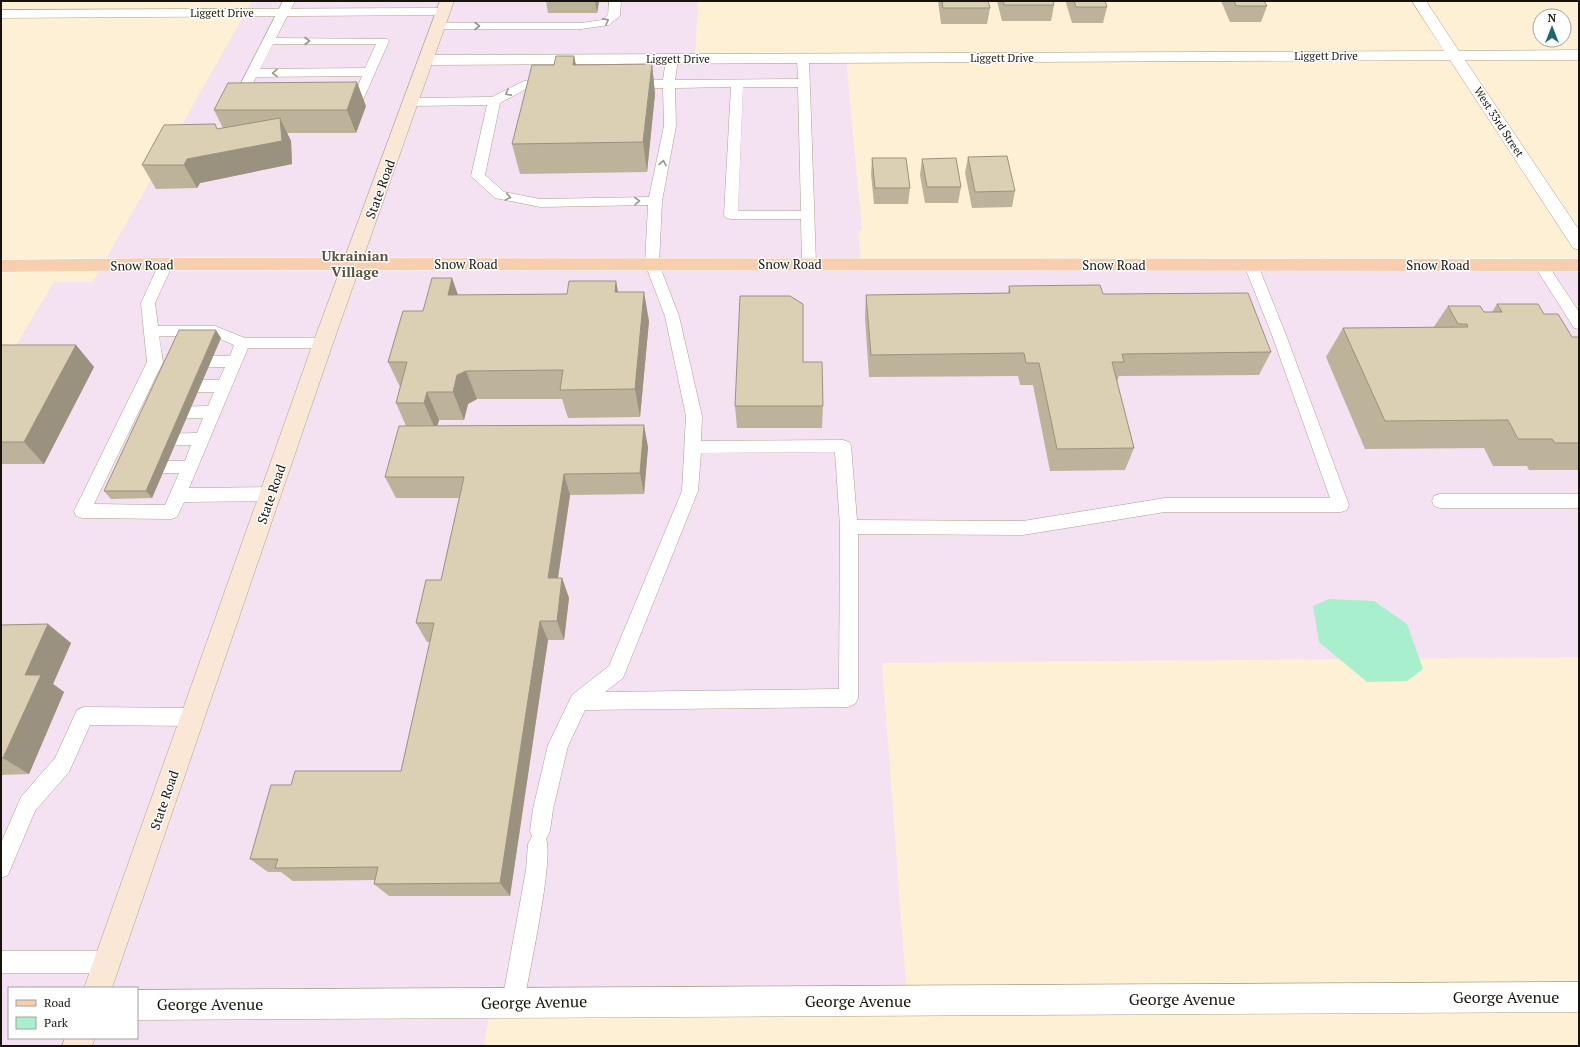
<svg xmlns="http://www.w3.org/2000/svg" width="1580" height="1047" viewBox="0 0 1580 1047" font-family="'PT Serif',serif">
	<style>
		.commercial { fill: #f4e1f1; fill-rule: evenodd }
		.green { fill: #a8f0cd }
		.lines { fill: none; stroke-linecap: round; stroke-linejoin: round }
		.service-casing { stroke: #aea288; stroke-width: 1 }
		.minor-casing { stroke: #aea288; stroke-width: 1 }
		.secondary-casing { stroke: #aea288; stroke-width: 1 }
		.primary-casing { stroke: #fff; stroke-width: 1 }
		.service { fill: #fff; fill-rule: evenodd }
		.minor { fill: #fff; fill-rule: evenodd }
		.secondary { fill: #fbe7d6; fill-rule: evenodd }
		.primary { fill: #f7ceae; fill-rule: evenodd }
		.wall { fill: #bdb39b }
		.shaded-wall { fill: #9a927e }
		.building { fill: #dcd0b4; stroke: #9a927e }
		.oneway { stroke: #979591 }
		.labels { text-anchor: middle; stroke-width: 3; stroke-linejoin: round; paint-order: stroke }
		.far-street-label { font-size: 11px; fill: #18130a; stroke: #fff }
		.street-label { font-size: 13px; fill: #18130a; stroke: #fff }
		.neighbourhood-label { font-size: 14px; font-weight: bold; fill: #5b5039; stroke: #fff }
		.near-street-label { font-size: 16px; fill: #18130a; stroke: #fff }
	</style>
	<rect width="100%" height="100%" fill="#fdf0d4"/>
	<path class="commercial" d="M 252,1 L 698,1 L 695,59 L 846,59 L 862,231 L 858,231 L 861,264 L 1579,265 L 1579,657 L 882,663 L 907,1000 L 491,1003 L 484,1046 L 1,1046 L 1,370 L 54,282 L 93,282 ZM 9,988 L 137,988 L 137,1038 L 9,1038 Z"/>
	<path class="green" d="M 1329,599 L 1374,601 L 1407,624 L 1423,669 L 1407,681 L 1367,682 L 1319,642 L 1313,606 Z"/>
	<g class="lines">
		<defs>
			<path id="service" d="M 283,1 L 295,1 L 276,38 L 387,39 L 389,41 L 363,100 L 341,101 L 335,97 L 341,93 L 355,93 L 362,76 L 256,77 L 248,94 L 252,97 L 250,100 L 236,100 L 234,97 ZM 273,44 L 376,44 L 365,68 L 260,69 Z
				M 609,1 L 621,1 L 620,16 L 609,25 L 581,29 L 438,29 L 432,26 L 438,23 L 581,23 L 602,20 L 608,15 Z
				M 672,55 L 678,59 L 675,80 L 798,79 L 797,59 L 803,55 L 809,59 L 816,264 L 814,267 L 804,267 L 802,264 L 801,219 L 731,219 L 726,218 L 724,215 L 731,87 L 675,88 L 676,126 L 662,201 L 659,264 L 679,316 L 702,416 L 701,441 L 843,440 L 849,442 L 851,446 L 857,520 L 1023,521 L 1165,498 L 1330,498 L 1272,335 L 1244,265 L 1246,262 L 1256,262 L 1258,265 L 1286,335 L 1349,505 L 1347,510 L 1341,512 L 1165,512 L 1023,535 L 858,534 L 858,698 L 855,704 L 848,707 L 585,710 L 568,746 L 553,809 L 550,831 L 546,839 C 554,858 529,974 524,1002 L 521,1010 L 513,1013 L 505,1010 L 502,1002 L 526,870 L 528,844 L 532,836 L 530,831 L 533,809 L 548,745 L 572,695 L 609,666 L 682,491 L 686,416 L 665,316 L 645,264 L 648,205 L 540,207 L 495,198 L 471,176 L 487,105 L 411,106 L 405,102 L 411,98 L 492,97 L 524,81 L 554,82 L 556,85 L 554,88 L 526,89 L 500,103 L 485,175 L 504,192 L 540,199 L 649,197 L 664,126 L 663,88 L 630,88 L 624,84 L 630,80 L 663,80 L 666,59 ZM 743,87 L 798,87 L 801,211 L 738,211 ZM 835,452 L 840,527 L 839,689 L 605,692 L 623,678 L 698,491 L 701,453 Z
				M 166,259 L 171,261 L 173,264 L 155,303 L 158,326 L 215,326 L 245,338 L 323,338 L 328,339 L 330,343 L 328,347 L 323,348 L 248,348 L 189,488 L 272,487 L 278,489 L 280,494 L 278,499 L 272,501 L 184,502 L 177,517 L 171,519 L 82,518 L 76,516 L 74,511 L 147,362 L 141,303 L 159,264 L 161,261 ZM 159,336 L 213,336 L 234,345 L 230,356 L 189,356 L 184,358 L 181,362 L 184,366 L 189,368 L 225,367 L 219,380 L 177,380 L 172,382 L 169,386 L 172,390 L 177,392 L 214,392 L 208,406 L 166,407 L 160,409 L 158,413 L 160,417 L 166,419 L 203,418 L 197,433 L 155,434 L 149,436 L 147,440 L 149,444 L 155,446 L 191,445 L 185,461 L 143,461 L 137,462 L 135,467 L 137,472 L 143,473 L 179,473 L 165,505 L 94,504 L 163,362 Z
				M 1541,260 L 1546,262 L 1579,312 L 1579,329 L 1574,328 L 1534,265 L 1536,262 Z
				M 1440,494 L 1579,494 L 1579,508 L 1440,508 L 1434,506 L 1432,501 L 1434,496 Z
				M 84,707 L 193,708 L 200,711 L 203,717 L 200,723 L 193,726 L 90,725 L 69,772 L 35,811 L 8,875 L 1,878 L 1,843 L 21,797 L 55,758 L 77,710 Z
				M 1,951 L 108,951 L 116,954 L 119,962 L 116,970 L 108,973 L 1,973 Z"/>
			<path id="minor" d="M 1412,1 L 1426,1 L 1459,51 L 1579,50 L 1579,60 L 1465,60 L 1579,230 L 1579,250 L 1573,248 L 1450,60 L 426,65 L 421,63 L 418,60 L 421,57 L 426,55 L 1444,51 Z
				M 443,8 L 448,9 L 450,12 L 448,15 L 1,18 L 1,10 Z
				M 1579,982 L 1579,1012 L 137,1020 L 137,990 Z"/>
			<path id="secondary" d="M 440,1 L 454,1 L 333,343 L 112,988 L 84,988 L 313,343 Z
				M 65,1038 L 95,1038 L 92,1046 L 62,1046 Z"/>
			<path id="primary" d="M 166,258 L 1579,259 L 1579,271 L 166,270 L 1,272 L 1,260 Z"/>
		</defs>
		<use href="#service" class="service-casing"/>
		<use href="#minor" class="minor-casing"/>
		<use href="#secondary" class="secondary-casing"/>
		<use href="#primary" class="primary-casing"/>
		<use href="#service" class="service"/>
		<use href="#minor" class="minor"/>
		<use href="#secondary" class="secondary"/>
		<use href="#primary" class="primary"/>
	</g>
	<path class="wall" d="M 546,1 L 599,1 L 597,13 L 548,13 Z
		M 938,1 L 988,1 L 990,8 L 987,24 L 941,24 Z
		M 997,1 L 1053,1 L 1054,5 L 1051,21 L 1002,21 Z
		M 1066,1 L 1105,1 L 1107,7 L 1103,23 L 1072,23 L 1066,3 Z
		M 1221,1 L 1264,1 L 1267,6 L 1261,22 L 1230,22 Z
		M 574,56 L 576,65 L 652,64 L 655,94 L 647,172 L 520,174 L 512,144 L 554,65 Z
		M 366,106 L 356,133 L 287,133 L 291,141 L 292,164 L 200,183 L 197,188 L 156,189 L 142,165 L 218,129 L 223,128 L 214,110 Z
		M 968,157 L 1015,191 L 1012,207 L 972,208 L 965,173 Z
		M 872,158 L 910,188 L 908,204 L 874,204 L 871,174 Z
		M 922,159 L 961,187 L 958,203 L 925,203 L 920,175 Z
		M 452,278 L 458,295 L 567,294 L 616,281 L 618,292 L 649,321 L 640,417 L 568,418 L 562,399 L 477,399 L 468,404 L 464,420 L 439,420 L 437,426 L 648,447 L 644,494 L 570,495 L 558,578 L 562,578 L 569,598 L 564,640 L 548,640 L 510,896 L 389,896 L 374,884 L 375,880 L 293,881 L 281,872 L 268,872 L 250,859 L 291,785 L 401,771 L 430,642 L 427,642 L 416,623 L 441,580 L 459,498 L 396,498 L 385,477 L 406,426 L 396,403 L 400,387 L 388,362 L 423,311 Z
		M 1009,286 L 1103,294 L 1271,352 L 1259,375 L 1119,376 L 1117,382 L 1134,448 L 1125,470 L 1050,471 L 1033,385 L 1020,385 L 1018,376 L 869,377 L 865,318 L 866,295 L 1008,293 Z
		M 1497,304 L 1544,314 L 1572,337 L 1579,337 L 1579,470 L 1529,470 L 1527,466 L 1493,466 L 1484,448 L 1365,449 L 1326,357 L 1343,328 L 1433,328 L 1448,306 L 1484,312 L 1492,312 Z
		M 221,338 L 152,498 L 111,499 L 104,491 Z
		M 76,345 L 94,367 L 44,464 L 1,464 L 1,346 Z
		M 803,362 L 823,406 L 822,428 L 737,428 L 735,406 Z
		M 1,625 L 71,643 L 53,684 L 64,692 L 29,774 L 1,775 Z"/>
	<path class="shaded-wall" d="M 595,1 L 599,1 L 597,13 Z
		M 574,56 L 580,86 L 573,65 Z
		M 652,64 L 655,94 L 647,172 L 643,142 Z
		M 357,82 L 366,106 L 356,133 L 347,110 Z
		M 280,118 L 291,141 L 292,164 L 200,183 L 197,188 L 184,165 L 187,159 L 229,151 Z
		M 452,278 L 462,307 L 448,295 Z
		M 616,281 L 621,310 L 615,292 Z
		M 644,292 L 649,321 L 640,417 L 635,389 Z
		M 216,330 L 221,338 L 152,498 L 146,491 Z
		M 76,345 L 94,367 L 44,464 L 24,442 Z
		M 466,371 L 477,399 L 468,404 L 464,420 L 453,392 L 457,375 Z
		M 427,392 L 439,420 L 436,431 L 424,403 Z
		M 644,425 L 648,447 L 644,494 L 640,473 Z
		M 564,474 L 570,495 L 555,598 L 548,578 Z
		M 562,578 L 569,598 L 564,640 L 557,621 Z
		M 540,621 L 548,640 L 510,896 L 500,883 Z
		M 48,624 L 71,643 L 53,684 L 64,692 L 29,774 L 3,758 L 25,675 Z"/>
	<path class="building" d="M 942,1 L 988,1 L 990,8 L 943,8 Z
		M 1003,1 L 1053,1 L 1054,5 L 1004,5 Z
		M 1074,1 L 1105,1 L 1107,7 L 1076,7 Z
		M 1234,1 L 1264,1 L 1267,6 L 1236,6 Z
		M 556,56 L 574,56 L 573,65 L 652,64 L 643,142 L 512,144 L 532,65 L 554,65 Z
		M 357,82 L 347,110 L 214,110 L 228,83 Z
		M 280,118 L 282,141 L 187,159 L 184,165 L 142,165 L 164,125 L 215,124 L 217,129 Z
		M 1007,156 L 1015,191 L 975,192 L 968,157 Z
		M 872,158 L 906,158 L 910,188 L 875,188 Z
		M 956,158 L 961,187 L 927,187 L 922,159 Z
		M 432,278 L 452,278 L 448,295 L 567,294 L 569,281 L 616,281 L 615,292 L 644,292 L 635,389 L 560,390 L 563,370 L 466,371 L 457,375 L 453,392 L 427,392 L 424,403 L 396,403 L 407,362 L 388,362 L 403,311 L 423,311 Z
		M 1100,285 L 1103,294 L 1248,293 L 1271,352 L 1122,354 L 1124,362 L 1112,362 L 1134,448 L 1057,449 L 1039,363 L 1026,363 L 1024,353 L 871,355 L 866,295 L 1010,293 L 1009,286 Z
		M 740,296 L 790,296 L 803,304 L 803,362 L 822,362 L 823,406 L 735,406 Z
		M 1497,304 L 1538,304 L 1544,314 L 1558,314 L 1572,337 L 1579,337 L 1579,443 L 1555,443 L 1552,439 L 1518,439 L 1508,420 L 1385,421 L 1343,328 L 1468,327 L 1467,324 L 1458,324 L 1448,306 L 1480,306 L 1484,312 L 1502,312 Z
		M 179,330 L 216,330 L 146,491 L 104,491 Z
		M 2,345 L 76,345 L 24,442 L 1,442 L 1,346 Z
		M 644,425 L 640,473 L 564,474 L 548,578 L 562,578 L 557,621 L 540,621 L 500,883 L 374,884 L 378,867 L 275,868 L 278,859 L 250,859 L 271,785 L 291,785 L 295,771 L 401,771 L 434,623 L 416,623 L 426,580 L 441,580 L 464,477 L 385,477 L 399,426 Z
		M 48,624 L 25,675 L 41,675 L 3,758 L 1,758 L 1,625 Z"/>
	<defs><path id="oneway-chevron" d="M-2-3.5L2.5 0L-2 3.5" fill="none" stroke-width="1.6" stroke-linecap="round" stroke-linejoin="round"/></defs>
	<g class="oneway">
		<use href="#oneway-chevron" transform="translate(606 21) rotate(-28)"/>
		<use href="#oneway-chevron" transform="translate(477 26)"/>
		<use href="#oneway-chevron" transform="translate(307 41)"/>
		<use href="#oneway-chevron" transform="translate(275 73) rotate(179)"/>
		<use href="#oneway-chevron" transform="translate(508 93) rotate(151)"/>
		<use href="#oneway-chevron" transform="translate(663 163) rotate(-79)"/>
		<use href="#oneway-chevron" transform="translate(508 197) rotate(11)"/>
		<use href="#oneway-chevron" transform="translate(637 201) rotate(-1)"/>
	</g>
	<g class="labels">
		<g class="far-street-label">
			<text x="222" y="17">Liggett Drive</text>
			<text x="1326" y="60">Liggett Drive</text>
			<text x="1002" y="62">Liggett Drive</text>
			<text x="678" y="63">Liggett Drive</text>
			<text transform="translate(1499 122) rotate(57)" y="4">West 33rd Street</text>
		</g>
		<g class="street-label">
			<text transform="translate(380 189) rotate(-70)" y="5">State Road</text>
			<text x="466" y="269">Snow Road</text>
			<text x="790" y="269">Snow Road</text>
			<text transform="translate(142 265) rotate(-1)" y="5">Snow Road</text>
			<text x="1114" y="270">Snow Road</text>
			<text x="1438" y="270">Snow Road</text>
			<text transform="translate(271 494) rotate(-71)" y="5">State Road</text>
			<text transform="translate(164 800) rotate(-71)" y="5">State Road</text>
		</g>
		<g class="neighbourhood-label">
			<text x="355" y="261">Ukrainian<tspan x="355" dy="16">Village</tspan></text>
		</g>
		<g class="near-street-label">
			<text x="1506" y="1003">George Avenue</text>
			<text x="1182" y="1005">George Avenue</text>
			<text x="858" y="1007">George Avenue</text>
			<text transform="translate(534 1002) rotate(-1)" y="6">George Avenue</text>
			<text x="210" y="1010">George Avenue</text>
		</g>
	</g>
	<rect width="1580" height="1047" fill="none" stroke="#18130a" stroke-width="4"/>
	<rect x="8" y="987" width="130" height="52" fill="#ffffff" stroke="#a3a19d"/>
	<rect x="16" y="1000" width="20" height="6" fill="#f7ceae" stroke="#a3a19d"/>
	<text x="44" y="1007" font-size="12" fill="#18130a">Road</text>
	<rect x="16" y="1017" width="20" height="12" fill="#a8f0cd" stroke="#a3a19d"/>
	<text x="44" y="1027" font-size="12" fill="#18130a">Park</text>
	<g transform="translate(1552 28)"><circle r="19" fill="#ffffff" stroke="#a3a19d"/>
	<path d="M0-3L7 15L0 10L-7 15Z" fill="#1c696d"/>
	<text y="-6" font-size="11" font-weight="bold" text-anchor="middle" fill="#18130a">N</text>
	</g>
</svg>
